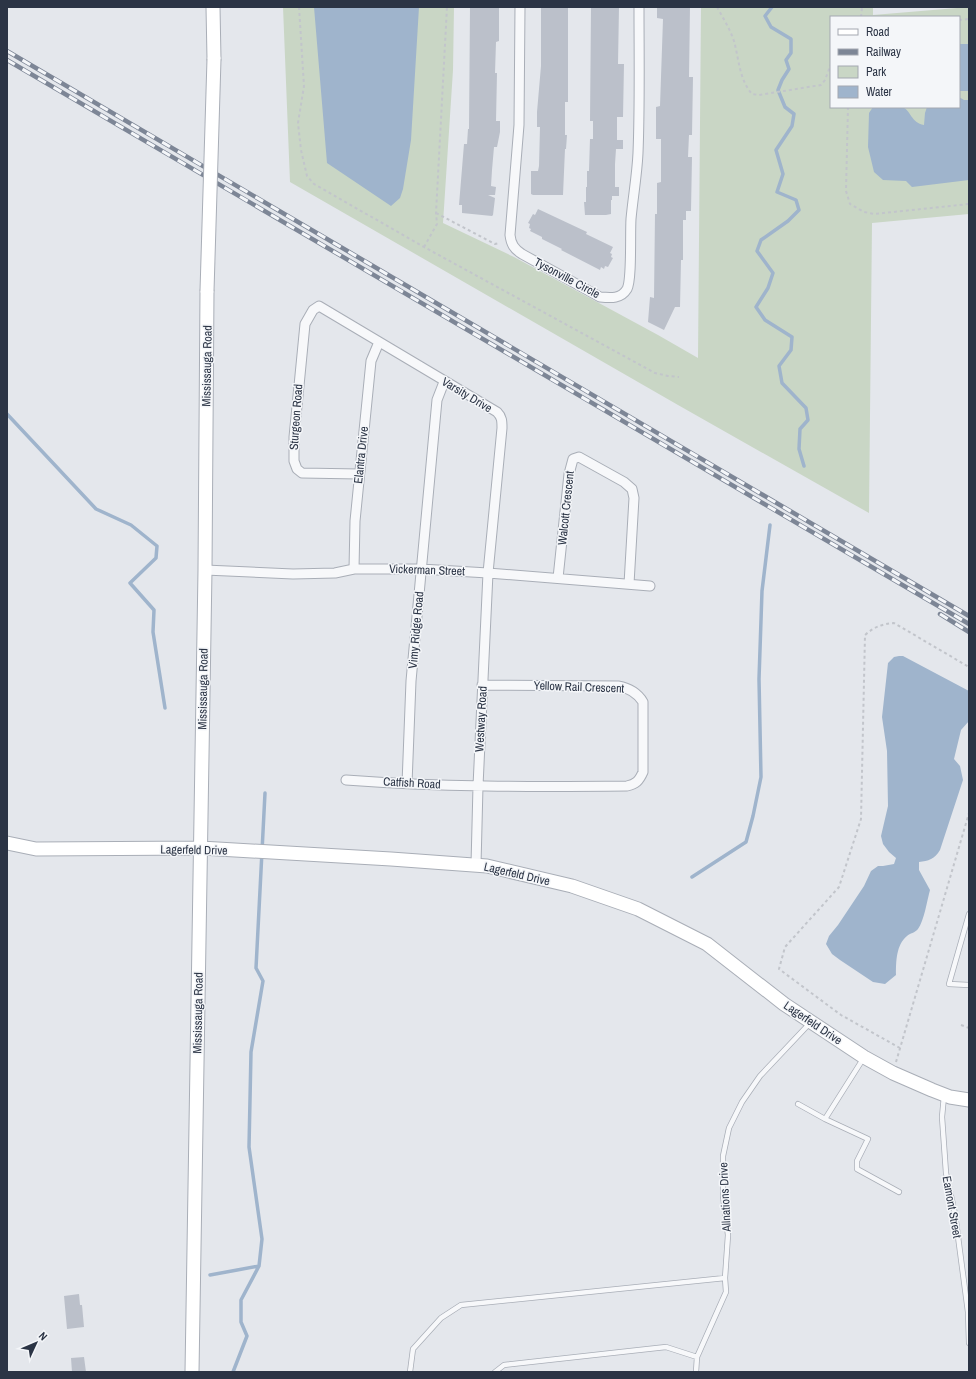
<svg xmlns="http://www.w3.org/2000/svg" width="976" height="1379" viewBox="0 0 976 1379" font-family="'Archivo Narrow',sans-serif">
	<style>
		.green { fill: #c9d6c5; fill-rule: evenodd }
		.water { fill: #9fb4cc }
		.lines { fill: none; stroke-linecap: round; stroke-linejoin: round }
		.stream { stroke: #9fb4cc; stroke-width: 3.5 }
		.building { fill: #bbc0ca }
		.lane-casing { stroke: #a9aeb7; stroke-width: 6 }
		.street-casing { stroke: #a9aeb7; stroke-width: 11 }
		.secondary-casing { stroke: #a9aeb7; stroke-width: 15 }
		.path { stroke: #c2c5cb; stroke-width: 2; stroke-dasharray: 3 3; stroke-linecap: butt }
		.lane { stroke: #f7f8fa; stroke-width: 4.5 }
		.street { stroke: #f7f8fa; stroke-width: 9 }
		.secondary { stroke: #fff; stroke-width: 13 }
		.rail-casing { stroke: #7d8696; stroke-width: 4.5 }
		.rail { stroke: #f4f6f9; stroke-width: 3; stroke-dasharray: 9; stroke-linecap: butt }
		.secondary-bridge-casing { stroke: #a9aeb7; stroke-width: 15; stroke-linecap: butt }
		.secondary-bridge { stroke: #fff; stroke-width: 13 }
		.labels { text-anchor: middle; stroke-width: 3; stroke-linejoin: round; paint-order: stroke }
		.street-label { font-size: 12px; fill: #2b3445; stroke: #f4f6f9 }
	</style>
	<rect width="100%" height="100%" fill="#e4e7ec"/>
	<path class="green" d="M 283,7 L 454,7 L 453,70 L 443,223 L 514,257 L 658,335 L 698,358 L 701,7 L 873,7 L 873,15 L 969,7 L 969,214 L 872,223 L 869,513 L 678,405 L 290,182 ZM 831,17 L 959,17 L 959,107 L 831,107 Z"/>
	<path class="water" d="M 314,7 L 419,7 L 411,140 L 403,189 L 400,198 L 391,206 L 327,163 Z
		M 959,44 L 969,44 L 969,91 L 959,91 Z
		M 959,97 L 964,100 L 969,100 L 969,180 L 912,187 L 906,181 L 883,180 L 874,172 L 868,147 L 869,113 L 873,107 C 880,107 895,105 902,107 C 911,110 911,123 924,125 L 925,113 L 927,107 L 959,107 Z
		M 899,656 L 903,656 L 969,691 L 969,721 L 961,730 L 954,759 L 960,766 L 963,780 L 940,850 C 935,859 928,861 919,862 L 919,870 L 930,890 C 927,901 924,921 918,929 C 915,933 910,933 907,936 C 896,945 896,962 896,975 L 885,984 L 873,982 L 840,960 L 832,954 L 826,944 L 829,936 L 838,925 L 864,886 L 871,871 L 878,866 L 883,866 L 894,864 L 896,858 L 889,852 L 883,844 L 881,836 L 888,806 L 887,751 L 882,717 L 888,663 L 894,657 Z"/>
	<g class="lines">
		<path class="stream" d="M 772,7 L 765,16 L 771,27 L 791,39 L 791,53 L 786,60 L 789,69 L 782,80 L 778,90 L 785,107 L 794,114 L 792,126 L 776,150 L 783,174 L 777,192 L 796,200 L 799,210 L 788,221 L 761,240 L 757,251 L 773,273 L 768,288 L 756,307 L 765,320 L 792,337 L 791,350 L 779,366 L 782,383 L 806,408 L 808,420 L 800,429 L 799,449 L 804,466
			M 7,414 L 96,509 L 131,525 L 157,546 L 156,558 L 130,583 L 154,610 L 153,632 L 165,708
			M 692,877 L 746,842 L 753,816 L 761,777 L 759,679 L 762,591 L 770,525
			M 210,1275 L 259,1266
			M 233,1372 L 247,1336 L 241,1322 L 241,1300 L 259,1266 L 262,1239 L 249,1147 L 251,1052 L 263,981 L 256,968 L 265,793"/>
	</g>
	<path class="building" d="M 470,7 L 499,7 L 499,41 L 496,42 L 495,73 L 497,73 L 496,121 L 500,121 L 500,132 L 497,147 L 494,147 L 492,170 L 491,186 L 496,187 L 495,195 L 488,195 L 495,198 L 493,215 L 492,216 L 462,213 L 462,205 L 459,205 L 464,144 L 467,144 L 468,129 L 469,129 Z
		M 541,7 L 568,7 L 568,102 L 565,102 L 565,135 L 567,135 L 566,149 L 565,149 L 563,195 L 533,195 L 531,194 L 531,171 L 538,171 L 539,166 L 540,127 L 537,127 L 537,112 L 541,66 Z
		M 591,7 L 619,7 L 618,64 L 624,64 L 623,117 L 617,117 L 617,140 L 623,140 L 623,149 L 616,149 L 615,164 L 615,187 L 619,187 L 619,196 L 612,196 L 612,200 L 611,200 L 611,214 L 606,215 L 585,215 L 584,202 L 586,202 L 586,187 L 587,187 L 587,171 L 589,171 L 590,139 L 593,139 L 593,121 L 590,121 Z
		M 657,7 L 690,7 L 689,77 L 693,77 L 692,135 L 689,135 L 688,157 L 692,157 L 691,211 L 686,211 L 686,220 L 683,220 L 683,260 L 681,260 L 680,307 L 675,307 L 664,330 L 648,322 L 650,297 L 654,298 L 655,214 L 657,214 L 657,183 L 661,182 L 661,139 L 656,139 L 656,107 L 660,106 L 663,19 L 657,18 Z
		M 538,209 L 587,232 L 586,234 L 613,247 L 610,253 L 612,254 L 611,257 L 613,258 L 608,267 L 605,266 L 604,269 L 601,267 L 600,270 L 561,250 L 562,249 L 542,239 L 542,237 L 530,231 L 531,229 L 529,228 L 530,224 L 528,223 L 533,214 L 535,215 Z
		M 79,1294 L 80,1305 L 82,1305 L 84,1327 L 67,1329 L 64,1296 Z
		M 84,1357 L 86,1372 L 72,1372 L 71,1358 Z"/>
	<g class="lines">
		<defs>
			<path id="lane" d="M 969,914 L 949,984 L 969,985
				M 863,1059 L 825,1119 L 868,1139 L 857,1161 L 857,1169 L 899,1192
				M 944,1096 L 942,1117 L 946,1173 L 955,1214 L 968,1312 L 969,1343
				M 798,1104 L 825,1119
				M 410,1372 L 413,1349 L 441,1318 L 461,1305 L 725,1278
				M 495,1372 L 504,1365 L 666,1347 L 697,1357
				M 696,1372 L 697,1357 L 726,1292 L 725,1278 L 728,1235 L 723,1196 L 723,1156 L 729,1128 L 742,1102 L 760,1076 L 810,1023"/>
			<path id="street" d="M 520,7 L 519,125 L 510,235 C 511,244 514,249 522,254 L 600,297 C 611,298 621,299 627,289 C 632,280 630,233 631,219 C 633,197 637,175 638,153 C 640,104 639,55 639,7
				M 359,474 L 302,473 L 297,469 L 294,461 L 294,437 L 305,324 L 313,310 L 319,306 L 497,412 C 502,417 502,421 502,428 L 488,573 L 478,786 L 476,865
				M 354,569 L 355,521 L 371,361 L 379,342
				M 205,570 L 293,574 L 335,573 L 354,569 L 421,569 L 488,573 L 650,586
				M 558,578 L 569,474 L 573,459 L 579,457 L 624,482 L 632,489 L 634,498 L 629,584
				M 346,780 C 439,787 533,787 627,786 C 636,784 639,781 643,772 L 643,702 C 637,692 629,688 618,686 L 482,685
				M 407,784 L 411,681 L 437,400 L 444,382"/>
			<path id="secondary" d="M 213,7 L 214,59
				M 7,843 L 36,849 L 201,848 L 391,859 L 487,866 L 572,886 L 638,909 L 707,944 L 784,1004 L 864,1057 L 893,1073 L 932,1090 L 950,1097 L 969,1100
				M 192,1372 L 205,570 L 207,291"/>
		</defs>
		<use href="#lane" class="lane-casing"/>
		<use href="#street" class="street-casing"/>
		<use href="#secondary" class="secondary-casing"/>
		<path class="path" d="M 299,7 L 304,86 L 298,123 L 301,150 L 307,176 L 314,184 L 424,247 L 655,373 L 668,376 L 679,377
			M 717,7 C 723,18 730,29 734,41 C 739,59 739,79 752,94 L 759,95 L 821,85 L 825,80 L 831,64
			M 861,17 L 862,7
			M 959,20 L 969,19
			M 848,107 L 846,191 L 850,204 L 864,212 L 874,214 L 969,204
			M 436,213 L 495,244 L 499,243
			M 424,247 L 437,224 L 436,213 L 447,7
			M 961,1025 L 969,1028
			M 900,1048 L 841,1015 L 779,969 L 785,947 L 839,887 L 861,819 L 865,635 C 874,627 882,624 894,623 L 969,667
			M 896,1062 L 969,813"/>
		<use href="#lane" class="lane"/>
		<use href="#street" class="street"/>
		<use href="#secondary" class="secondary"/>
		<defs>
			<path id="rail" d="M 7,51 L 969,616
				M 7,60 L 969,624
				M 940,614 L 969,632"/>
		</defs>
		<use href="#rail" class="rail-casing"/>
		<use href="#rail" class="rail"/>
		<defs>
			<path id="secondary-bridge" d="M 207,291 L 214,59"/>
		</defs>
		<use href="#secondary-bridge" class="secondary-bridge-casing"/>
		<use href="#secondary-bridge" class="secondary-bridge"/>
	</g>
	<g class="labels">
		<g class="street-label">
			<text transform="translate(567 278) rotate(28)" y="4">Tysonville Circle</text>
			<text transform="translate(207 366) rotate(-89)" y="4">Mississauga Road</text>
			<text transform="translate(467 395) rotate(31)" y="4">Varsity Drive</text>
			<text transform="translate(296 417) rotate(-86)" y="4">Sturgeon Road</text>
			<text transform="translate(361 455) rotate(-84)" y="4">Elantra Drive</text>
			<text transform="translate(566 508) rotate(-84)" y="4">Walcott Crescent</text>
			<text transform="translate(427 570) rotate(2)" y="4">Vickerman Street</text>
			<text transform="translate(416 630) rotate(-85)" y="4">Vimy Ridge Road</text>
			<text transform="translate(579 687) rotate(2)" y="4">Yellow Rail Crescent</text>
			<text transform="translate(203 689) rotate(-89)" y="4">Mississauga Road</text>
			<text transform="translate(481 719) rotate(-87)" y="4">Westway Road</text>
			<text transform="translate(412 783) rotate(3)" y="4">Catfish Road</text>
			<text transform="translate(194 850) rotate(1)" y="4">Lagerfeld Drive</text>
			<text transform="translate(517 874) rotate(13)" y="4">Lagerfeld Drive</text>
			<text transform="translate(198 1013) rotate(-89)" y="4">Mississauga Road</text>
			<text transform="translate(813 1023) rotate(34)" y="4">Lagerfeld Drive</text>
			<text transform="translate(725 1197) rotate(-93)" y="4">Allnations Drive</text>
			<text transform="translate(952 1207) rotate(80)" y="4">Eamont Street</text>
		</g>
	</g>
	<rect width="976" height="1379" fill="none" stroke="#2b3445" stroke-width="16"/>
	<rect x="830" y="16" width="130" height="92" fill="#f4f6f9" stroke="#a4a8b1"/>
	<rect x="838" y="29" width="20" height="6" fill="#ffffff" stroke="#a4a8b1"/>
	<text x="866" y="36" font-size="12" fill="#2b3445">Road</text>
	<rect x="838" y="49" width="20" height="6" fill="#7d8696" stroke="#a4a8b1"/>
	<text x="866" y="56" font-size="12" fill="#2b3445">Railway</text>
	<rect x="838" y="66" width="20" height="12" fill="#c9d6c5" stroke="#a4a8b1"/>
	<text x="866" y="76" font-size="12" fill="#2b3445">Park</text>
	<rect x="838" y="86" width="20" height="12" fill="#9fb4cc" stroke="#a4a8b1"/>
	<text x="866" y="96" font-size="12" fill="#2b3445">Water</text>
	<g transform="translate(36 1343) rotate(46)" stroke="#f4f6f9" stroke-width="3" paint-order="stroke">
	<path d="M0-3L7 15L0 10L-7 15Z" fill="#2b3445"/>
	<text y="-6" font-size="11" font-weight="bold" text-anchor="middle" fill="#2b3445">N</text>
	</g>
</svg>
